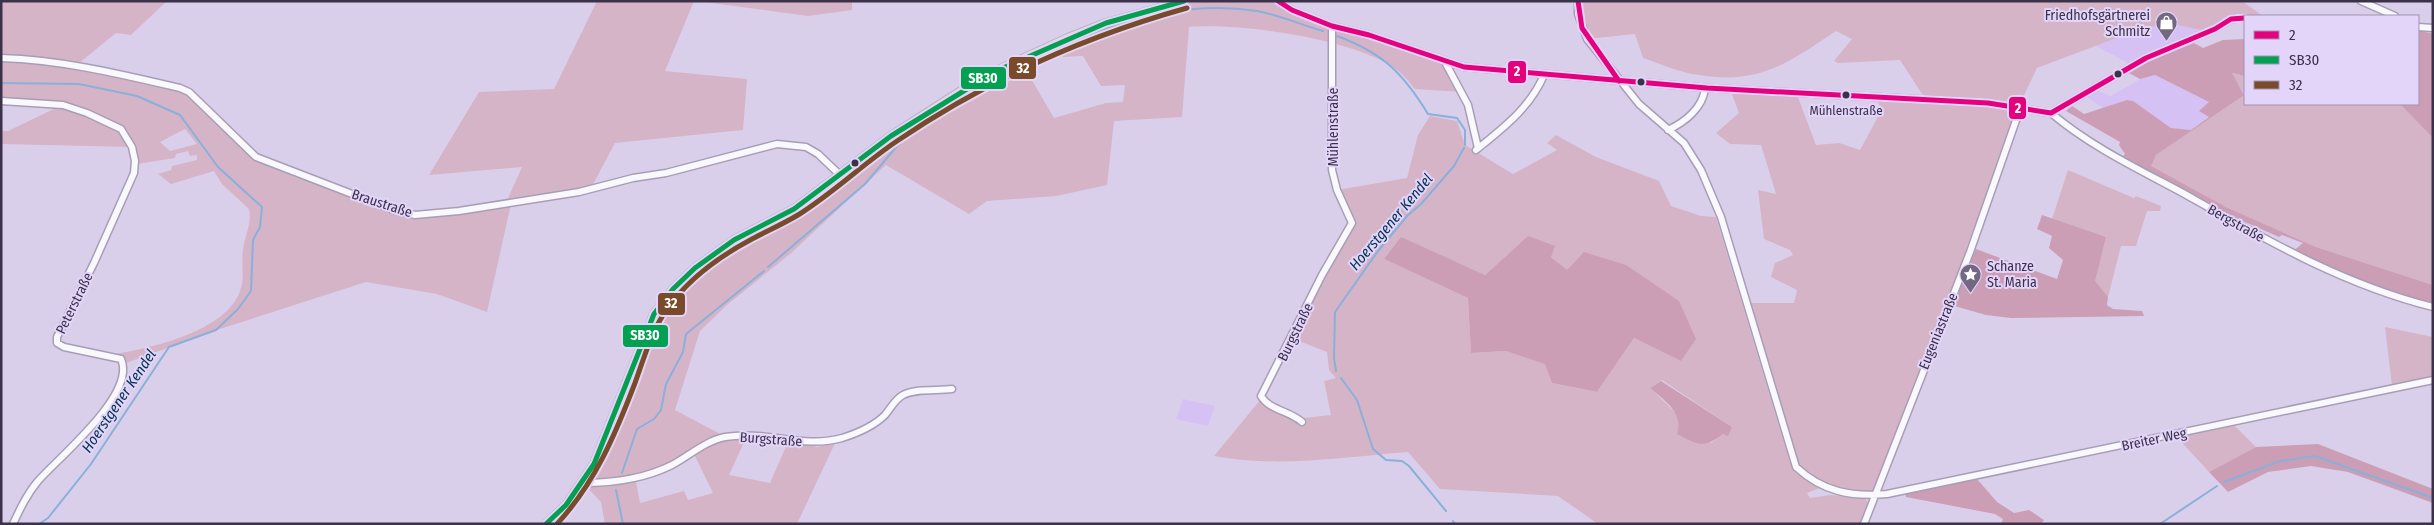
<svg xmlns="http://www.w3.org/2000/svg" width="2434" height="525" viewBox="0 0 2434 525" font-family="'Fira Sans Condensed',sans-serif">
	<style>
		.built { fill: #d5c1f3 }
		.green { fill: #d6b4c7; fill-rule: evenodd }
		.forest { fill: #cb9eb5 }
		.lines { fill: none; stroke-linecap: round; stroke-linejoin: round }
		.stream { stroke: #89b0da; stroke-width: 2 }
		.minor-casing { stroke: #a79eb5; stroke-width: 9 }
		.major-casing { stroke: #b8b2c2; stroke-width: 10 }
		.minor { stroke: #f9f8fc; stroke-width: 6 }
		.major { stroke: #e2dcda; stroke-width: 8 }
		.bus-1-casing { stroke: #e3d4fa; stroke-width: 9 }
		.bus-2-casing { stroke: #e3d4fa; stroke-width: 9 }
		.bus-3-casing { stroke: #e3d4fa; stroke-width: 9 }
		.bus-1 { stroke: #e5007d; stroke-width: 5 }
		.bus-2 { stroke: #03a051; stroke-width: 5 }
		.bus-3 { stroke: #7a4b2a; stroke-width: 5 }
		.bus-dot { fill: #3b3149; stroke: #e3d4fa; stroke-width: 2 }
		.labels { text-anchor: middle; stroke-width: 4; stroke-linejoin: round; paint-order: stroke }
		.bus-label { font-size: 13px; fill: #3b3149; stroke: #e3d4fa }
		.poi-label { font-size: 14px; fill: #3b3149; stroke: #e3d4fa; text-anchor: end }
		.street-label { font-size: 14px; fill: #3b3149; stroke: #e3d4fa }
		.water-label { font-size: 15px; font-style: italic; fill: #013353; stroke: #e3d4fa }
		.line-badge { stroke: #e3d4fa; stroke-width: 2 }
		.badge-label { font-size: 14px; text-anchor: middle; font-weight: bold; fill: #fff }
	</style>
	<rect width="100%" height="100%" fill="#dacfeb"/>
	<path class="built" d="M 2172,24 L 2206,31 L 2130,64 L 2096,46 L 2146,27 Z
		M 2155,75 L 2209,102 L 2209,116 L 2191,130 L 2171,128 L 2133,101 L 2127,100 L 2104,108 L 2085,96 L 2097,90 L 2111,96 L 2140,79 Z
		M 1183,399 L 1215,406 L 1208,426 L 1176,419 Z"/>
	<path class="green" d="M 1,1 L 167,1 L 131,35 L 116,33 L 78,64 L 180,88 L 251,153 L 405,216 L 505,205 L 522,167 L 429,175 L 479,92 L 554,89 L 597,1 L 694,1 L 665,71 L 747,79 L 743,130 L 615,143 L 590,190 L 511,204 L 487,312 L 437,294 L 366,282 L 217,330 L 126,363 L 124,358 L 115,354 C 152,348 226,331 240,291 C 245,279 241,263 243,249 C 245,235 252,224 249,209 L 222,184 L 214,171 L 171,184 L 158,174 L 171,170 L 172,166 L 197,160 L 197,155 L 190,156 L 188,151 L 176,154 L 175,158 L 137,164 L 133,141 L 123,129 L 132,147 L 1,144 L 1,131 L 8,131 L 62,105 L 1,101 ZM 185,129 L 197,144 L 170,151 L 160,142 Z
		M 697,1 L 852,1 L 852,10 L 808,16 Z
		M 1185,1 L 1278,1 L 1292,10 L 1445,62 L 1463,92 L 1415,89 C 1408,80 1400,71 1390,65 C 1345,38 1242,23 1189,27 L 1182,117 L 1114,121 L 1107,185 L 1056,196 L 987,201 L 969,214 L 886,165 L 790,254 L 728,304 L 700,331 L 675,410 L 726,437 L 747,436 L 729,475 L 770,483 L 788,442 L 793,440 L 817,447 L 835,443 L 797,524 L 605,524 L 601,502 L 583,483 L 654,314 L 698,265 L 792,208 L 893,135 L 1019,58 L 1054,118 L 1106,103 L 1123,102 L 1125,85 L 1101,86 L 1083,56 L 1063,57 L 1056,42 ZM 695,456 L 713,493 L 688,500 L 684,491 L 640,503 L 636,482 Z
		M 1578,1 L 2242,1 L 2263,16 L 2246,15 L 2226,18 L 2206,31 L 2172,24 L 2146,27 L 2037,68 L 2019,106 L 1924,97 L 1900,60 L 1838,63 L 1834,61 L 1852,39 L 1836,31 C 1788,63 1759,85 1699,75 C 1680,73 1661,64 1643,58 L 1635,34 L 1587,39 Z
		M 2231,73 L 2245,76 L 2245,104 L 2400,104 L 2433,138 L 2433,285 L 2316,247 L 2226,207 L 2150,166 L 2156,155 L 2244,94 Z
		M 1730,89 L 1796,92 L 1816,145 L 1839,143 L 1860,150 L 1881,111 L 1877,98 L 1987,104 L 2018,111 L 1966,249 L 1970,252 L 1875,495 C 1838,494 1823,495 1796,467 L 1745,303 L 1794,303 L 1797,290 L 1771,277 L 1775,263 L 1793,255 L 1790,250 L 1764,239 L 1758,190 L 1776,194 L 1761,145 L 1730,144 L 1716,133 L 1739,113 Z
		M 1430,116 L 1457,121 L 1465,145 L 1513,174 L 1557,150 L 1547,143 L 1556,135 L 1596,157 L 1659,181 L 1671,206 L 1701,216 L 1716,217 L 1790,463 L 1796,473 L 1820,488 L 1807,493 L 1810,498 L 1830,495 L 1864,498 L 1867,501 L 1868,506 L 1861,524 L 1598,524 L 1558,496 L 1440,489 L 1408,452 C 1344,457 1277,468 1214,456 L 1261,399 L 1301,421 L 1303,418 L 1331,415 L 1324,381 L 1336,378 L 1329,370 L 1327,352 L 1294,339 L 1298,325 L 1352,223 L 1337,190 L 1407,178 L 1418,135 ZM 1528,236 L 1567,271 L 1681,361 L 1634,338 L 1597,392 L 1552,383 L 1546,364 L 1506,351 L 1471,353 L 1468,298 L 1384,259 L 1401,238 L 1485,275 ZM 1662,380 L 1732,427 L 1711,443 L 1679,426 L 1678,415 L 1650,388 Z
		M 2068,170 L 2134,198 L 2136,196 L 2161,206 L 2160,211 L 2147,211 L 2136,246 L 2121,246 L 2108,297 L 2094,281 L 2106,237 L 2052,219 Z
		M 2385,327 L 2433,337 L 2433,377 L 2392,386 Z
		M 2233,424 L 2256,447 L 2209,472 L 2175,435 Z"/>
	<path class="forest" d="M 2418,30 L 2433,34 L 2433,138 L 2400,104 L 2418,104 Z
		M 2245,39 L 2245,76 L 2232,73 L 2244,95 L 2156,155 L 2151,166 L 2226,207 L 2316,247 L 2433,285 L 2433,306 L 2405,300 L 2292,252 L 2303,243 L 2282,235 L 2279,237 L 2209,206 L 2123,156 L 2125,154 L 2119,145 L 2120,142 L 2066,111 L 2072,106 L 2084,114 L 2127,100 L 2133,101 L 2171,128 L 2191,130 L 2209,117 L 2199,111 L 2209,102 L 2155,75 L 2140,79 L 2127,72 L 2151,59 L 2192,42 L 2203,48 L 2223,40 Z
		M 2042,215 L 2106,237 L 2095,281 L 2108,297 L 2107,305 L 2113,309 L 2142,311 L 2144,316 L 2011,318 L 1986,315 L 1951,305 L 1976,249 L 2057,279 L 2063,260 L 2049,248 L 2052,236 L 2037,229 Z
		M 1528,236 L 1555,246 L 1551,257 L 1567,270 L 1584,252 L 1626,265 L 1679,301 L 1696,339 L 1681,361 L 1634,338 L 1597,392 L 1552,383 L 1545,364 L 1506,351 L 1471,353 L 1468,298 L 1384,259 L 1401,237 L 1485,275 Z
		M 1661,381 L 1732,427 L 1728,436 L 1723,434 C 1703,449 1698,445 1677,434 C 1684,413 1665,401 1650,388 Z
		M 2318,444 L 2433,489 L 2433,503 L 2348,472 L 2311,466 L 2268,472 L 2228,492 L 2209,472 L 2256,447 Z
		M 1977,479 L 1997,502 L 2014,513 L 2029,510 L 2044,520 L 2041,524 L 2001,524 L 2003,519 L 1995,514 L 1906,497 L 1905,493 Z"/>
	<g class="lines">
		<path class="stream" d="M 1337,36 C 1383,53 1403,73 1428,114 L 1457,118 L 1465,130 L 1465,145
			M 1074,40 C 1132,17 1194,1 1257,11 C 1280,15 1301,25 1323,31
			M 1,83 L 79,84 L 137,96 L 180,115 L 218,167 L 262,207 L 260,227 L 253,240 L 251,291 L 238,309 L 216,330 L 169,347 L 91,464 L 48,518 L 39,524
			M 768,267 L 865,184 L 903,139 L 949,104 L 1025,62
			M 1336,371 L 1334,358 L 1335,312 L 1378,251 L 1407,216 L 1421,204 L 1454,166 L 1464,148
			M 1341,378 L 1357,400 L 1373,449 L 1386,460 L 1402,461 L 1409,466 L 1446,511
			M 622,473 L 637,429 L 654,419 L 661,410 L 666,384 L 683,352 L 686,334 L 764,271
			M 2224,482 L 2280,461 L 2315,456 L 2433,498
			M 616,490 L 623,524
			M 1453,521 L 1455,524
			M 2160,524 L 2217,486"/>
		<defs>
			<path id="minor" d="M 1278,1 L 1292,10 L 1332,26 L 1369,35 L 1464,67 L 1707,88 L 1988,103 L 2051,113 L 2146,58 L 2215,29 L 2231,19 L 2245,18
				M 1578,1 L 1578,14 L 1587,39 L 1639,104 L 1684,143 L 1701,170 L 1721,217 L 1796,467 C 1823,492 1851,497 1887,494 L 2433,380
				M 2361,1 L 2395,16
				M 2418,27 L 2433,28
				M 1,58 C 63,60 120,74 180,88 L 189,92 L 256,157 L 391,209 L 415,215 L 459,211 L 579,192 L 633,178 L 666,173 L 777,144 L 806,147 L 818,154 L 839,174
				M 1445,62 L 1468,105 L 1478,148
				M 1,101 L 63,105 L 87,113 L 121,129 L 132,147 L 135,161 L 134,173 L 94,263 L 57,337 L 57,343 L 64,347 L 121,359 C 137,394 59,457 38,481 C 27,494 20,509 13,524
				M 2051,113 C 2090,146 2136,168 2181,192 C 2263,238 2341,284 2433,307
				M 1668,130 C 1685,122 1703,108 1705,88
				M 1476,150 C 1503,128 1530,108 1544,75
				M 1302,422 C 1290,411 1269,410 1261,396 L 1322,275 L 1352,223 L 1337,190 L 1332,170 L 1332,26
				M 583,483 C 613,483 644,479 672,465 C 689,456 705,441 725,437 C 765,430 803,449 842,438 C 858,433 874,426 885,415 C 891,408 895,399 903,395 C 917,388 937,391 952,389
				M 1864,524 L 1970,252 L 2020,109"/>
			<path id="major" d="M 546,524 L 566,505 L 594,464 L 654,314 L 673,289 L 695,268 L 734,240 L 794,209 L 891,136 L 961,91 L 996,71 L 1068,38 L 1106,23 L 1185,1"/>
		</defs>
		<use href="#minor" class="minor-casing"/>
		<use href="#major" class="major-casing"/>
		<use href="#minor" class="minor"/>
		<use href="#major" class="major"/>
		<defs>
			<path id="bus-1" d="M 1278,1 L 1292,10 L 1332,26 L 1369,35 L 1464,67 L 1707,88 L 1988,103 L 2051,113 L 2146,58 L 2215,29 L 2231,19 L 2245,18
				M 1578,1 L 1582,28 L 1619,81"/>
			<path id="bus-2" d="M 546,524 L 566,505 L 594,464 L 654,314 L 673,289 L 695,268 L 734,240 L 794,209 L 891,136 L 996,71 L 1106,23 L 1184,1"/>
			<path id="bus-3" d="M 557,524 C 595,483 615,435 635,383 C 644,358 652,330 667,309 C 689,278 720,256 752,239 C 767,231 783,224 798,215 C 833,193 863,164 897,141 C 987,80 1083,37 1187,8"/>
		</defs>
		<use href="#bus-1" class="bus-1-casing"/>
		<use href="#bus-2" class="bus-2-casing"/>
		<use href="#bus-3" class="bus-3-casing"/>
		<use href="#bus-1" class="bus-1"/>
		<use href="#bus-2" class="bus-2"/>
		<use href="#bus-3" class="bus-3"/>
	</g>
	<defs>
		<symbol id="shop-pin" viewBox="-11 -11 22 30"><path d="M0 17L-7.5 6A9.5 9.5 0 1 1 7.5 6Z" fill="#736882" stroke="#e3d4fa"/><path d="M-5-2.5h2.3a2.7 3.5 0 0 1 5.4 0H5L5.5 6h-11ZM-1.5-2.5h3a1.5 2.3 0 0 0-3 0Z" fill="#fff"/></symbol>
		<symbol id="sight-pin" viewBox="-11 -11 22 30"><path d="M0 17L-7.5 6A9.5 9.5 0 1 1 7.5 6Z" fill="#736882" stroke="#e3d4fa"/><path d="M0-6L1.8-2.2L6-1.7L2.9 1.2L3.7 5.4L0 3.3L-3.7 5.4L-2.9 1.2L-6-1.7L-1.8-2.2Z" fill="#fff"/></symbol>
	</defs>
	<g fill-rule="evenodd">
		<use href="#shop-pin" x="2154" y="10" width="25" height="34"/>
		<use href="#sight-pin" x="1958" y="262" width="25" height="34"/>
	</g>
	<g class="bus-dot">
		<circle cx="2118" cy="74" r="4.5"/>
		<circle cx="1641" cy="82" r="4.5"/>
		<circle cx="1846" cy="95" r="4.5"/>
		<circle cx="855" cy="163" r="4.5"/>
	</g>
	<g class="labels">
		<g class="bus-label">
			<text x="1846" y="115">Mühlenstraße</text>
		</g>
		<g class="poi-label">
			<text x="2150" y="20">Friedhofsgärtnerei<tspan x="2150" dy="16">Schmitz</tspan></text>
			<text x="1987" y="271" text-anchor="start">Schanze<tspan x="1987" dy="16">St. Maria</tspan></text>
		</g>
		<g class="street-label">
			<text transform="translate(1333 127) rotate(-90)" y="5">Mühlenstraße</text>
			<text transform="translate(382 203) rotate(18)" y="5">Braustraße</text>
			<text transform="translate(2236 223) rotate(29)" y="5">Bergstraße</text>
			<text transform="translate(74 303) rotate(-64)" y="5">Peterstraße</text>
			<text transform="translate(1938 331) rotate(-68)" y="5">Eugeniastraße</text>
			<text transform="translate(1295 332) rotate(-64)" y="5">Burgstraße</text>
			<text transform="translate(771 439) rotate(4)" y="5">Burgstraße</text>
			<text transform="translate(2154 439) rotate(-12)" y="5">Breiter Weg</text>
		</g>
		<g class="water-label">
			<text transform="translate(1391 222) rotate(-50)" y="5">Hoerstgener Kendel</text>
			<text transform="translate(119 401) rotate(-56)" y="5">Hoerstgener Kendel</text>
		</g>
	</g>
	<g class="line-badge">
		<rect x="1008" y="56" width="29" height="24" rx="5" fill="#7a4b2a"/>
		<rect x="1507" y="60" width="20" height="24" rx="5" fill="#e5007d"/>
		<rect x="960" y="66" width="47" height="24" rx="5" fill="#03a051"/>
		<rect x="2008" y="96" width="19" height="24" rx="5" fill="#e5007d"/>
		<rect x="657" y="292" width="29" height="24" rx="5" fill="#7a4b2a"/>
		<rect x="622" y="324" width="47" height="24" rx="5" fill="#03a051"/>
	</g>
	<g class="badge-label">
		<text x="1023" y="73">32</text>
		<text x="1517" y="76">2</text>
		<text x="983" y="83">SB30</text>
		<text x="2018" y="113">2</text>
		<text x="671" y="308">32</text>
		<text x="645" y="340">SB30</text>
	</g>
	<rect width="2434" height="525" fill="none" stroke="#3b3149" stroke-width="5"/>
	<rect x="2244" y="15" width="175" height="90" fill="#e3d4fa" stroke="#a093b3"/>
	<rect x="2254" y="31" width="25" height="8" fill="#e5007d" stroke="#a093b3"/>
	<text x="2289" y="40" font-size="15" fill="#3b3149">2</text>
	<rect x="2254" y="56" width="25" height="8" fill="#03a051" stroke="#a093b3"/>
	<text x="2289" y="65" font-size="15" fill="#3b3149">SB30</text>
	<rect x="2254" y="81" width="25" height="8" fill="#7a4b2a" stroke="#a093b3"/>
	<text x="2289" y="90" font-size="15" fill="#3b3149">32</text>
</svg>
